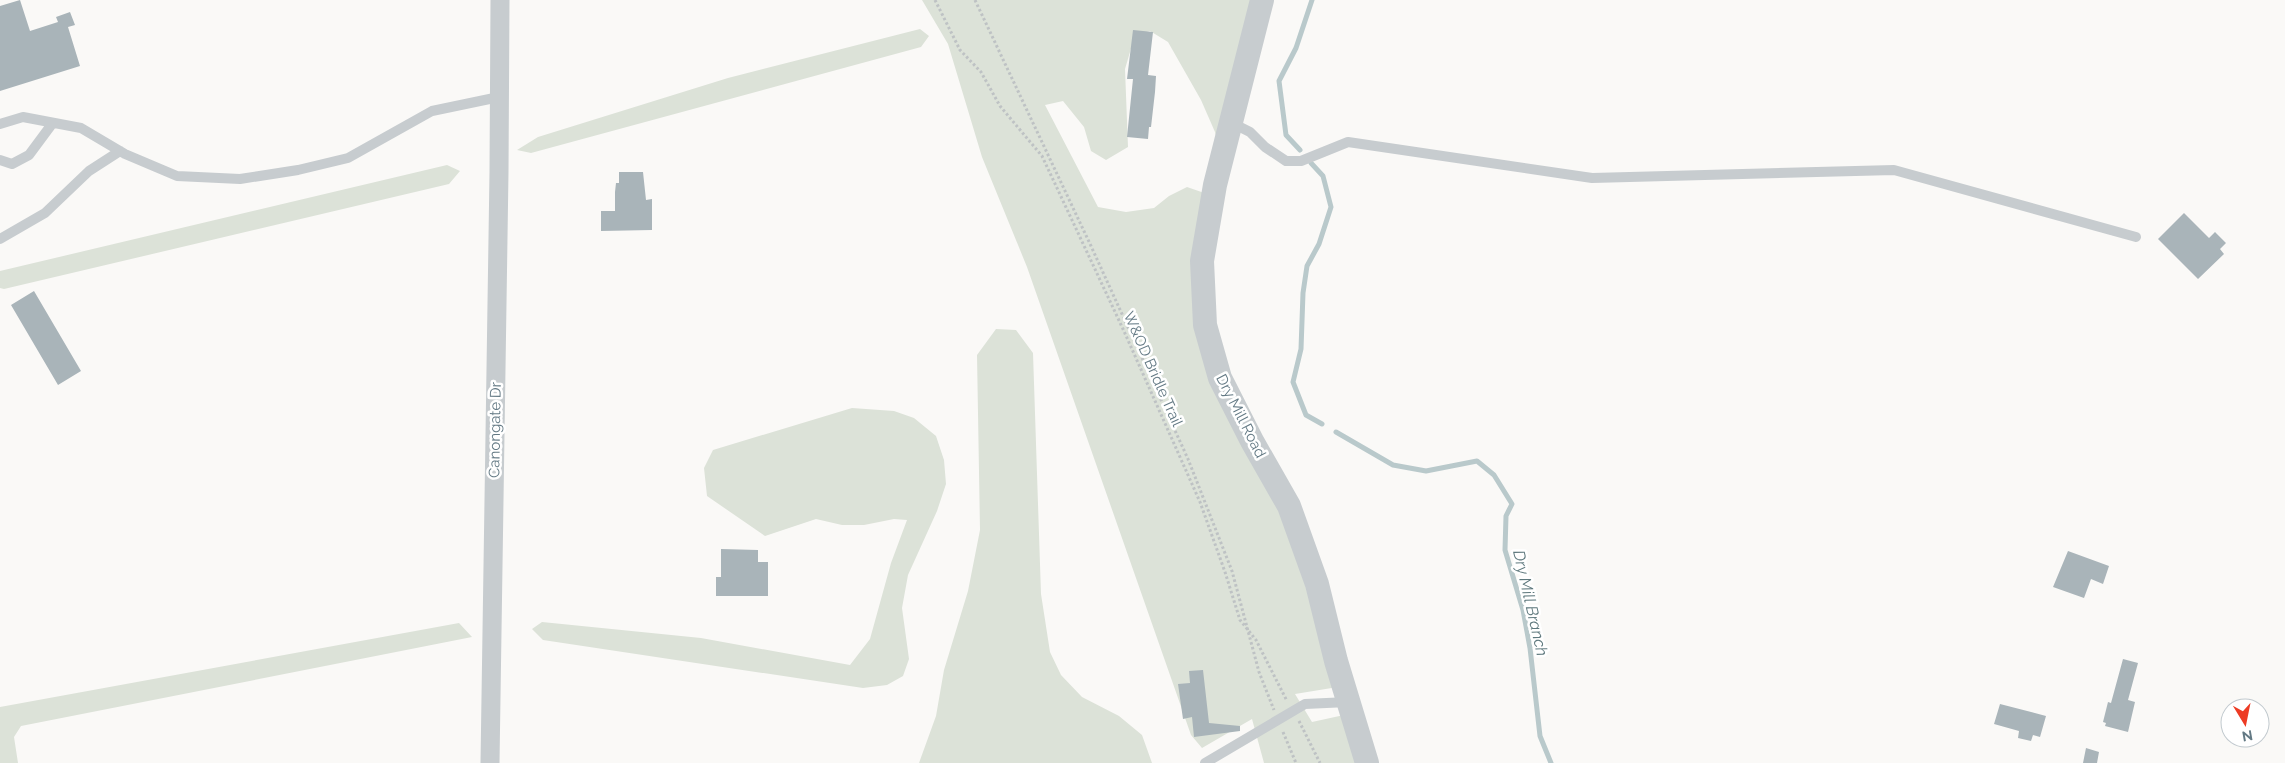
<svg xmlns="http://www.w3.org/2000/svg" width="2285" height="763" viewBox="0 0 2285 763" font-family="Raleway,sans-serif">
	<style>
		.green { fill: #dce2d8 }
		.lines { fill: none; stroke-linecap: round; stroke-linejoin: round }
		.stream { stroke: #b9c9cb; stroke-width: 5 }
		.building { fill: #a9b4b9 }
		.path { stroke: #bec2c4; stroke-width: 3; stroke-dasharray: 2.5 2.5; stroke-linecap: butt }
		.service { stroke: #c7cccf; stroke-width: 10 }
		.minor { stroke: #c7cccf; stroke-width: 19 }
		.tertiary { stroke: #c7cccf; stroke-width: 24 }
		.labels { text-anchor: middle; stroke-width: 5; stroke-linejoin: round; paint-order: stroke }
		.street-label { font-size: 15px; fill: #637984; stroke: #fff }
		.water-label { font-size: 16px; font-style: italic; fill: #5e787d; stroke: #fff }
	</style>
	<rect width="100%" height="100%" fill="#faf9f7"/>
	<path class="green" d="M 922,0 L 1262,0 L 1222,160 L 1215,132 L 1201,100 L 1168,42 L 1150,31 L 1135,35 L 1125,69 L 1128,147 L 1106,160 L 1091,151 L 1084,127 L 1063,101 L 1045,105 L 1098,207 L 1126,212 L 1154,208 L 1169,196 L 1187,187 L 1213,196 L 1204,320 L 1289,506 L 1344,686 L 1295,694 L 1312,722 L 1344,715 L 1359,763 L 1264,763 L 1252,719 L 1202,748 L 1191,735 L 1027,267 L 982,157 L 948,44 Z
		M 920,29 L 929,36 L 921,47 L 531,153 L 517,150 L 538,137 L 728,78 Z
		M 447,165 L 460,171 L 449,184 L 4,289 L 0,288 L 0,271 Z
		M 996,329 L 1016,330 L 1033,353 L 1041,594 L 1050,652 L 1061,675 L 1082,697 L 1119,716 L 1142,735 L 1152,763 L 919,763 L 936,716 L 944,670 L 968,591 L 980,530 L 977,355 Z
		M 852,408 L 894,411 L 914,418 L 936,436 L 944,460 L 946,484 L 937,511 L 908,575 L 902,608 L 909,659 L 903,676 L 887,685 L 863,688 L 543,640 L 532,629 L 542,622 L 701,638 L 850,665 L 870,639 L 891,563 L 907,520 L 894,519 L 864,525 L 842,525 L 816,519 L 765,536 L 707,496 L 704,468 L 713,450 Z
		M 459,623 L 472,637 L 21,726 L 14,737 L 18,763 L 0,763 L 0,707 Z"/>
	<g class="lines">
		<path class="stream" d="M 1300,150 L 1286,135 L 1279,81 L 1296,48 L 1312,0
			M 1311,163 L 1323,176 L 1331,207 L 1319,244 L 1307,266 L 1303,293 L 1301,349 L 1293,382 L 1306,415 L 1322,424
			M 1336,432 L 1393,465 L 1426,471 L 1477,461 L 1494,475 L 1512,504 L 1506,516 L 1505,550 L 1523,610 L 1530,648 L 1540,736 L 1551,763"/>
	</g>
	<path class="building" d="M 20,0 L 30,31 L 58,22 L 56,17 L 70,12 L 75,25 L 68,27 L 80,66 L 0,91 L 0,6 Z
		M 1133,30 L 1153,32 L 1148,75 L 1156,76 L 1155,92 L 1151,127 L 1149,127 L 1148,139 L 1127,137 L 1133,79 L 1127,79 Z
		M 619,172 L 643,172 L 646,200 L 652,199 L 652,230 L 601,231 L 601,211 L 615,211 L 615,192 L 616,183 L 619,183 Z
		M 2184,213 L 2209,238 L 2215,232 L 2226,243 L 2220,249 L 2224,254 L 2198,279 L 2158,239 Z
		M 34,291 L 81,371 L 58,385 L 11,305 Z
		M 721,549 L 758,550 L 758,562 L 768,562 L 768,596 L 716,596 L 716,577 L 721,577 Z
		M 2068,551 L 2109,566 L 2103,584 L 2091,579 L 2084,598 L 2053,587 Z
		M 2123,659 L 2138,663 L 2128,700 L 2135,702 L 2128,732 L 2105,726 L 2106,723 L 2103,722 L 2108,702 L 2111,703 Z
		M 1203,670 L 1209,723 L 1240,726 L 1240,731 L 1194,737 L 1192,717 L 1183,719 L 1178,684 L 1190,683 L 1189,671 Z
		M 2000,704 L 2046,716 L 2040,737 L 2033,735 L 2031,741 L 2018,738 L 2019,731 L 1994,724 Z
		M 2086,748 L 2099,752 L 2097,763 L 2083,763 Z"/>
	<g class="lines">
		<path class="path" d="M 935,0 L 960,50 L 981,72 L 1000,106 L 1042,156 L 1123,329 L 1200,502 L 1225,572 L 1240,620 L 1256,640 L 1287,701
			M 975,0 L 1091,246 L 1188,459 L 1232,571 L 1259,672 L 1274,710
			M 1299,721 L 1320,763
			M 1283,732 L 1296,763"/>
		<path class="service" d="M 1232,123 L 1250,132 L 1265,147 L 1286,161 L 1301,161 L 1348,142 L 1592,178 L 1894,170 L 2136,237
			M 0,124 L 23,117 L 81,128 L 125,154 L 177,176 L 240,179 L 298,170 L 348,158 L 432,111 L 499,97
			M 0,160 L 12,164 L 29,155 L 52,124
			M 0,239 L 45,213 L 89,171 L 120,151
			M 1205,763 L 1305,704 L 1348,702"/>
		<path class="minor" d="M 490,763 L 499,172 L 500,0"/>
		<path class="tertiary" d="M 1262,0 L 1215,185 L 1202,261 L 1205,325 L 1220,378 L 1252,441 L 1289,506 L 1317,584 L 1336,661 L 1367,763"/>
	</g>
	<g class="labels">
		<g class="street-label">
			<text transform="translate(1153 369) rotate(66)" y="5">W&amp;OD Bridle Trail</text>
			<text transform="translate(1241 416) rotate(63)" y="5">Dry Mill Road</text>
			<text transform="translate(495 430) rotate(-89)" y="5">Canongate Dr</text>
		</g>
		<g class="water-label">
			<text transform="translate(1531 603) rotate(77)" y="6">Dry Mill Branch</text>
		</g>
	</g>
	<g transform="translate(2245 723) rotate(170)"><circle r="24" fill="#ffffff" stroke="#c1c9ce"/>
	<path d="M0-4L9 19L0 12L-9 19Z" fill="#ed3b24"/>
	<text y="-8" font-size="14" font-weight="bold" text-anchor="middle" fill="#637984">N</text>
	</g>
</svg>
